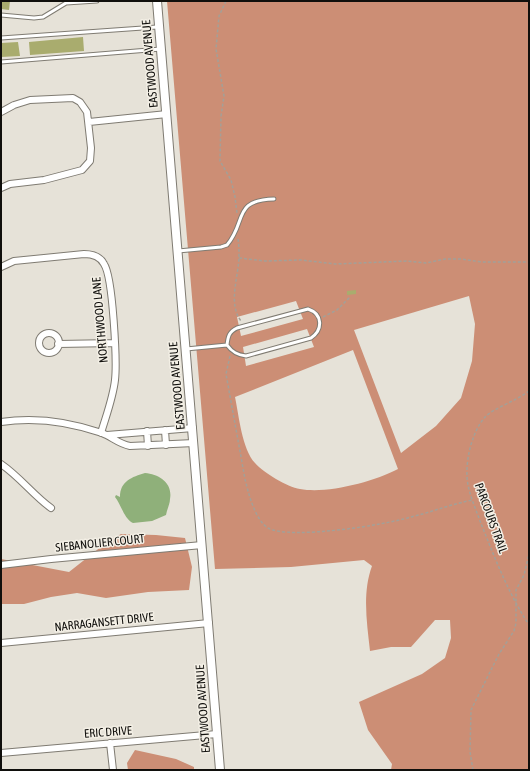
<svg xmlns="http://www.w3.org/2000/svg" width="530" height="771" viewBox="0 0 530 771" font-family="'Asap Condensed',sans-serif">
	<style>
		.forest { fill: #cc8e75; fill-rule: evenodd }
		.water { fill: #8fb07a }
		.building { fill: #a9ac6e }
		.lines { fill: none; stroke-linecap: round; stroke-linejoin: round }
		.service-casing { stroke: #7f7b72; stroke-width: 5 }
		.minor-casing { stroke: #7f7b72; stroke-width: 8 }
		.tertiary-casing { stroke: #7f7b72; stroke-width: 10 }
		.path { stroke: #a3a098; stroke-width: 1.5; stroke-dasharray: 3 2; stroke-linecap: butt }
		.service { stroke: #fff; stroke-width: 3 }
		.minor { stroke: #fff; stroke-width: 6 }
		.tertiary { stroke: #fff; stroke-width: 8 }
		.labels { text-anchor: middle; stroke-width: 3; stroke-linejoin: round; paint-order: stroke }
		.street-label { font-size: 12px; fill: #100f0c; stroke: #f3efe5 }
	</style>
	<rect width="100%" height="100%" fill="#e6e2d8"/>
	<path class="forest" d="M 167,1 L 529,1 L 529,770 L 391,770 L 392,764 L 368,730 L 359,702 L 422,674 L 445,658 L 451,638 L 450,620 L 435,620 L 411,647 L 391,647 L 370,651 C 367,623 362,593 372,566 L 364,560 L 291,567 L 215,569 ZM 469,296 L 475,324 L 472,361 L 461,398 L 436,426 L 401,453 L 354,330 ZM 296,301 L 303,319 L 241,336 L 237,317 ZM 307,329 L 314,347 L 246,366 L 243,347 ZM 353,350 L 398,469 C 373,482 327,494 300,489 C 287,487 264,473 255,463 C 242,449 239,416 235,397 Z
		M 121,534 L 156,535 L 185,538 L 192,567 L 189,590 L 148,592 L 106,598 L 77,593 L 51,597 L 24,604 L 1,604 L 1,559 L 69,572 L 102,546 Z
		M 135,750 L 176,759 L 194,767 L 194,770 L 128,770 L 127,763 Z"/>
	<path class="water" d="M 145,473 C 159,474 173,483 170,499 C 170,504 167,509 166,515 L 152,521 L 133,523 C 124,519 121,504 115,497 L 116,495 L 120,497 C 120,481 132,477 145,473 Z"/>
	<path class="building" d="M 1,1 L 10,1 L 9,10 L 1,9 Z
		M 83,37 L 84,51 L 30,55 L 29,42 Z
		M 18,42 L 20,56 L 1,57 L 1,43 Z
		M 356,290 L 356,294 L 347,295 L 347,291 Z"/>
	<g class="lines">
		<defs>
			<path id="service" d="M 1,15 L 34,18 L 43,17 L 66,3 L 97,1
				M 1,38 L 157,27
				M 1,62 L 161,49
				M 178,251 L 221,247 L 227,245 C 247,222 232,200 274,199
				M 186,349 L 227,345 C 232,352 237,355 246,356 L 311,338 C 323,330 323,314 308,309 L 237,328 C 229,332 228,336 227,345"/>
			<path id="minor" d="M 1,112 L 14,105 L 30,100 L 73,98 L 80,102 L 87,112 L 91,148 L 90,161 L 82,170 L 44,180 L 10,184 L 1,188
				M 89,122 L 167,114
				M 1,267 L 14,261 L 84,254 C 92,254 100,256 104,264 C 113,277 117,362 115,380 C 113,398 106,416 101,433
				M39 343a10 10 0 1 1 20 0a10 10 0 1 1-20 0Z
				M 58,344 L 115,343
				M 1,422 C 34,417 70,422 102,433 C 112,437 119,444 130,446 L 194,443
				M 165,430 L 166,445
				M 147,431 L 148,446
				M 107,435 L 193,428
				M 1,464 C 20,477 33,495 51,508
				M 1,565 L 51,559 L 202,545
				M 1,643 L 209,623
				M 110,743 L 113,770
				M 1,753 L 217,734"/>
			<path id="tertiary" d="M 157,1 L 220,770"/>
		</defs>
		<use href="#service" class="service-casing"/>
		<use href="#minor" class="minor-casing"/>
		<use href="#tertiary" class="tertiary-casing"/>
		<path class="path" d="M 226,1 L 219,16 L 216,49 L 224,96 L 221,116 L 220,161 L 231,180 L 235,197 L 237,213
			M 238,239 C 239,245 239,251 239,258 C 238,278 228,304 241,321
			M 239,258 L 265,261 L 301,260 L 335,264 L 407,261 L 426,263 L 445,259 L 461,259 L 482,262 L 529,262
			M 323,317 L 337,310 L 350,297
			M 230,356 L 226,374 L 245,479 C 248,492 255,520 268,528 C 290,540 385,525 411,517 C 432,512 451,504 473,500
			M 529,391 C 518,400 492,409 485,417 C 472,432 466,458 467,477 C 468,492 475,507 480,521 C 494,556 508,593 529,625
			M 473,770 L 470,752 L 471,710 L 499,654 L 514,631 L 516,623 L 516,590 L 524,575 L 529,554"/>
		<use href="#service" class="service"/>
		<use href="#minor" class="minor"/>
		<use href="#tertiary" class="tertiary"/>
	</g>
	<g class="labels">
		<g class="street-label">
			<text transform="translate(150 64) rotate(-95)" y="4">EASTWOOD AVENUE</text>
			<text transform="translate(100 320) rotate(-95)" y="4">NORTHWOOD LANE</text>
			<text transform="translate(177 386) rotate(-95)" y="4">EASTWOOD AVENUE</text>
			<text transform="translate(491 518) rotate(70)" y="4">PARCOURS TRAIL</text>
			<text transform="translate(100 543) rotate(-6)" y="4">SIEBANOLIER COURT</text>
			<text transform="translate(104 622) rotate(-6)" y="4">NARRAGANSETT DRIVE</text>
			<text transform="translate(203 709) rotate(-94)" y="4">EASTWOOD AVENUE</text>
			<text transform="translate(108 732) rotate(-4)" y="4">ERIC DRIVE</text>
		</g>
	</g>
	<rect width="530" height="771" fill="none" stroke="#100f0c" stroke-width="4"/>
</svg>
